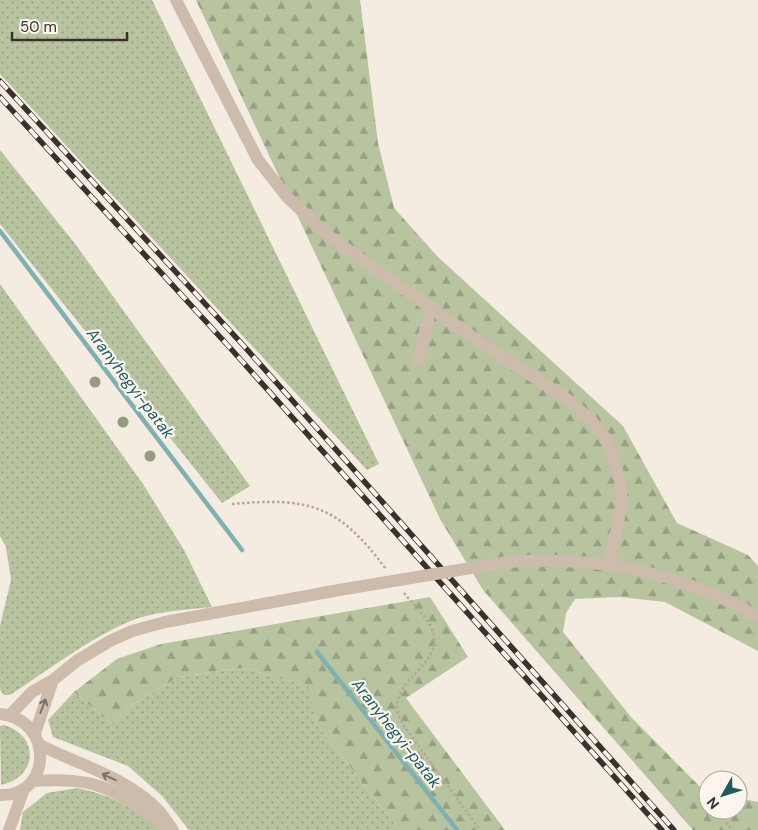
<svg xmlns="http://www.w3.org/2000/svg" width="758" height="830" viewBox="0 0 758 830" font-family="'DM Sans',sans-serif">
	<style>
		.grass { fill: url(#grass-dots) }
		.forest { fill: url(#forest-firs) }
		.lines { fill: none; stroke-linecap: round; stroke-linejoin: round }
		.stream { stroke: #7fb0b2; stroke-width: 4.5 }
		.path { stroke: #b9a596; stroke-width: 2.5; stroke-dasharray: 2.5 2.5; stroke-linecap: butt }
		.minor { stroke: #cdbbac; stroke-width: 12 }
		.rail-casing { stroke: #3b302b; stroke-width: 5.5 }
		.rail { stroke: #fbf5ee; stroke-width: 4; stroke-dasharray: 11; stroke-linecap: butt }
		.minor-bridge { stroke: #cdbbac; stroke-width: 12 }
		.tree { fill: #969b7f }
		.oneway { stroke: #7d6f65 }
		.labels { text-anchor: middle; stroke-width: 4.5; stroke-linejoin: round; paint-order: stroke }
		.water-label { font-size: 16px; font-style: italic; fill: #1f5a5e; stroke: #fbf5ee }
	</style>
	<defs>
		<pattern id="grass-dots" width="8" height="8" patternUnits="userSpaceOnUse" patternTransform="scale(1.25)"><rect width="8" height="8" fill="#b8c4a0"/><path d="M2 2h.1M6 6h.1" fill="none" stroke="#97a083" stroke-width="1.8" stroke-linecap="round"/></pattern>
		<pattern id="forest-firs" width="22" height="20" patternUnits="userSpaceOnUse" patternTransform="scale(1.25)"><rect width="22" height="20" fill="#b8c4a0"/><path d="M5 1l3.5 6h-7zM16 11l3.5 6h-7z" fill="#97a083"/></pattern>
	</defs>
	<rect width="100%" height="100%" fill="#f4ebe1"/>
	<path class="grass" d="M 0,0 L 152,0 L 379,464 L 367,470 L 0,74 Z
		M 0,150 L 76,245 L 250,486 L 222,503 L 0,224 Z
		M 0,284 L 143,484 L 184,550 L 212,607 C 185,610 153,611 128,622 C 87,640 48,670 10,695 L 4,695 L 0,690 L 0,626 L 11,580 L 6,547 L 0,536 Z
		M 243,668 L 309,686 L 316,723 L 399,830 L 189,830 L 162,796 L 128,766 L 53,737 L 48,720 L 74,692 L 111,724 L 134,704 L 178,677 Z
		M 4,725 C 40,736 38,777 1,785 L 0,726 Z
		M 77,788 C 114,796 132,806 160,830 L 20,830 L 23,812 L 47,793 Z"/>
	<path class="forest" d="M 196,0 L 360,0 L 378,143 L 394,208 L 438,257 L 623,426 L 677,523 L 748,555 L 758,566 L 758,651 L 665,602 L 620,597 L 575,599 L 566,613 L 563,632 L 631,717 L 704,791 L 708,792 L 708,810 L 738,810 L 738,798 L 758,802 L 758,830 L 693,830 L 483,590 L 440,519 Z
		M 430,597 L 468,657 L 406,698 L 505,830 L 399,830 L 316,723 L 308,686 L 243,668 L 178,677 L 134,704 L 111,724 L 74,692 L 117,659 L 161,644 Z"/>
	<g class="lines">
		<path class="stream" d="M 0,231 L 242,550
			M 317,652 L 457,830"/>
		<path class="path" d="M 232,504 C 310,497 338,505 386,569
			M 404,593 C 413,604 425,615 431,627 C 448,662 396,675 397,708 C 397,714 402,721 404,726 L 480,830
			M 707,785 L 708,789
			M 717,810 L 732,830"/>
		<path class="minor" d="M 176,0 L 258,160 L 287,197 L 331,238 L 487,347 L 563,396 L 591,420 L 607,440 L 620,480 L 622,503 L 609,565
			M 418,360 L 431,308
			M 507,562 C 597,556 679,571 758,617
			M 0,714 C 56,720 51,798 0,795
			M 10,715 L 32,692 L 53,680 L 78,660 L 110,641 L 132,631 L 165,622 L 339,590
			M 35,733 L 53,680
			M 40,745 C 79,765 129,778 159,811 C 164,816 168,824 173,830
			M 32,781 C 100,777 112,788 166,827
			M 9,830 L 24,789"/>
		<defs>
			<path id="rail" d="M 0,81 L 243,345 L 674,830
				M 0,97 L 232,350 L 662,830"/>
		</defs>
		<use href="#rail" class="rail-casing"/>
		<use href="#rail" class="rail"/>
		<path class="minor-bridge" d="M 339,590 L 507,562"/>
	</g>
	<g class="tree">
		<circle cx="95" cy="382" r="5.5"/>
		<circle cx="123" cy="422" r="5.5"/>
		<circle cx="150" cy="456" r="5.5"/>
	</g>
	<defs><path id="oneway-shaft" d="M-6 0H5M1.5-3L5.5 0L1.5 3" fill="none" stroke-width="1.6" stroke-linecap="round" stroke-linejoin="round" transform="scale(1.25)"/></defs>
	<g class="oneway">
		<use href="#oneway-shaft" transform="translate(43 706) rotate(-69)"/>
		<use href="#oneway-shaft" transform="translate(109 777) rotate(-155)"/>
	</g>
	<g class="labels">
		<g class="water-label">
			<text transform="translate(131 383) rotate(53)" y="6">Aranyhegyi-patak</text>
			<text transform="translate(397 733) rotate(52)" y="6">Aranyhegyi-patak</text>
		</g>
	</g>
	<g transform="translate(723 795) rotate(231)"><circle r="24" fill="#fbf5ee" stroke="#aea6a0"/>
	<path d="M0-4L9 19L0 12L-9 19Z" fill="#1f5a5e"/>
	<text y="-8" font-size="14" font-weight="bold" text-anchor="middle" fill="#3b302b">N</text>
	</g>
	<path d="M12 32v8h115v-8" fill="none" stroke="#3b302b" stroke-width="2.5"/>
	<text x="20" y="32" font-size="15" fill="#3b302b" stroke="#fbf5ee" stroke-width="4" paint-order="stroke">50 m</text>
</svg>
